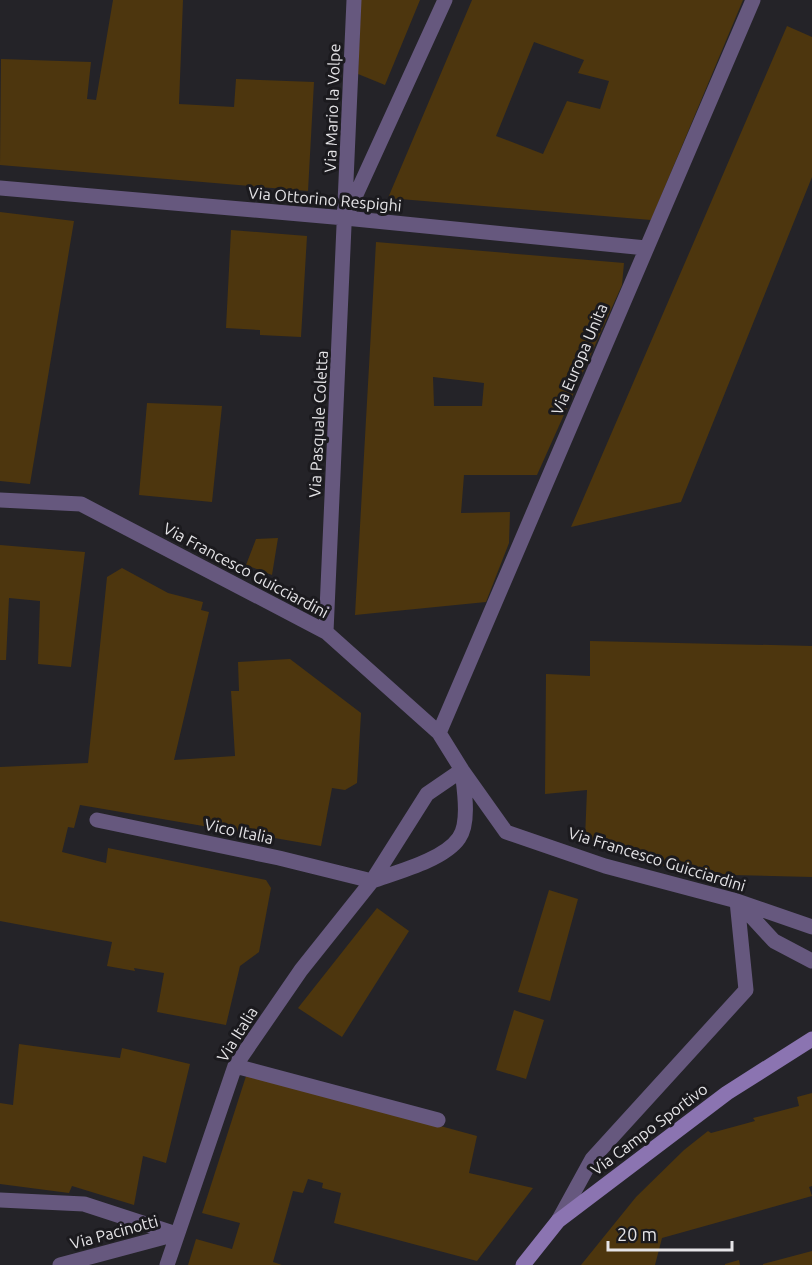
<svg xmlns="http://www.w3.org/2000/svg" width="812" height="1265" viewBox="0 0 812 1265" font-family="Ubuntu,sans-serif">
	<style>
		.building { fill: #4d360e; fill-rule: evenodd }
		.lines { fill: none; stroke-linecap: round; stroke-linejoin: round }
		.street { stroke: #66587e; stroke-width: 15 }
		.secondary { stroke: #8b74b1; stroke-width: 15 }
		.labels { text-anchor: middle; stroke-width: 6; stroke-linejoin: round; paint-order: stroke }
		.street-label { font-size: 16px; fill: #e5e4e7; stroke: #1b1a1e }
	</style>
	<rect width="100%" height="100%" fill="#242328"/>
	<path class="building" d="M 113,0 L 183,0 L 179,104 L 234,107 L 236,79 L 314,82 L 308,191 L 0,165 L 1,59 L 91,62 L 87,99 L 96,100 Z
		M 361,0 L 420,0 L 385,85 L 358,74 Z
		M 472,0 L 743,0 L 651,220 L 388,198 ZM 534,42 L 584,60 L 578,73 L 609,81 L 600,109 L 567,101 L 543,154 L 496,136 Z
		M 787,26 L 812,37 L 812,177 L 681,502 L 571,527 Z
		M 0,212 L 74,221 L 30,484 L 0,481 Z
		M 231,230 L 307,236 L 301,337 L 260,335 L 260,330 L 226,328 Z
		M 376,242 L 624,263 L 622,285 L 537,475 L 464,475 L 461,513 L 510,512 L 509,543 L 486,602 L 355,615 ZM 433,377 L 484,383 L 482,406 L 434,406 Z
		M 147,403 L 222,406 L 212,502 L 139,495 Z
		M 278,538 L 272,575 L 246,565 L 256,539 Z
		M 0,545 L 85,552 L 71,667 L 38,664 L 40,601 L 9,598 L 6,660 L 0,660 Z
		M 122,568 L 168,593 L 203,602 L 201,610 L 209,612 L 174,760 L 235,756 L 231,691 L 239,691 L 238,662 L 290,659 L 361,713 L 357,783 L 345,790 L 332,788 L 321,846 L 80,805 L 74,828 L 68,827 L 62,852 L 106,863 L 108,848 L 266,880 L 271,888 L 259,952 L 240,966 L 226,1025 L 157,1012 L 164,973 L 134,968 L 135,971 L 107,966 L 112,942 L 0,921 L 0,767 L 88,763 L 107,577 Z
		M 590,641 L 812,646 L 812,877 L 686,874 L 585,838 L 587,790 L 545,794 L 546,674 L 590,676 Z
		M 549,890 L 578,899 L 550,1001 L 518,992 Z
		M 377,908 L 409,931 L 342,1037 L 298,1008 Z
		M 514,1010 L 544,1020 L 526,1079 L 496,1070 Z
		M 19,1044 L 120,1058 L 122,1048 L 190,1064 L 166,1163 L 143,1156 L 134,1205 L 72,1186 L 69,1193 L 0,1184 L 0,1103 L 13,1105 Z
		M 247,1073 L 477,1136 L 469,1173 L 533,1188 L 477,1261 L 334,1223 L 341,1193 L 322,1188 L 323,1183 L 308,1179 L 303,1193 L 293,1191 L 273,1262 L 282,1265 L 188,1265 L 196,1239 L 232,1249 L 240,1223 L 202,1213 Z
		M 812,1093 L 812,1186 L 809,1187 L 812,1196 L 662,1238 L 655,1265 L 581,1265 L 636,1197 L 684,1150 L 708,1131 L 711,1133 L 755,1121 L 753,1118 L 799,1106 L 797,1097 Z
		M 812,1251 L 812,1265 L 763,1265 L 763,1264 Z
		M 739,1260 L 740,1265 L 725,1265 L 725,1264 Z"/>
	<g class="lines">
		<path class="street" d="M 0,188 L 345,218 L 646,248
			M 349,210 L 445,0
			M 0,500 L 81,504 L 326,632 L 439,733 L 462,770 L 506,832 L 605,866 L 737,901 L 812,927
			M 326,632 L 354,0
			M 439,733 L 753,0
			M 97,820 L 279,858 L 372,881
			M 739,903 L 774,941 L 812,961
			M 235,1066 L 438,1120
			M 0,1200 L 84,1204 L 176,1234
			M 558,1221 L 592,1159 L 746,990 L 737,901
			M 60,1265 L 176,1234
			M 167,1265 L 235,1066 L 301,970 L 372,881 L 427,794 L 462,770 C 464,788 470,823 459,838 C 444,860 397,872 372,881"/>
		<path class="secondary" d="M 523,1265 L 558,1221 L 727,1093 L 812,1039"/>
	</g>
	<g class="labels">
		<g class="street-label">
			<text transform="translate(332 108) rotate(-88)" y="6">Via Mario la Volpe</text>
			<text transform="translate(325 199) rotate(5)" y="6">Via Ottorino Respighi</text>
			<text transform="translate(579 359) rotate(-67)" y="6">Via Europa Unita</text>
			<text transform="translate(318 424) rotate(-87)" y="6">Via Pasquale Coletta</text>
			<text transform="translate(246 570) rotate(28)" y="6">Via Francesco Guicciardini</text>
			<text transform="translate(239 831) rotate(12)" y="6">Vico Italia</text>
			<text transform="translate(657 859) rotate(17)" y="6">Via Francesco Guicciardini</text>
			<text transform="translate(237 1034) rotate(-58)" y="6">Via Italia</text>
			<text transform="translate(649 1129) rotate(-37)" y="6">Via Campo Sportivo</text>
			<text transform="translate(114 1232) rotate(-15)" y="6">Via Pacinotti</text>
		</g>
	</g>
	<path d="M608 1241v9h124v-9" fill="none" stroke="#e5e4e7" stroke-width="3"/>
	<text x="617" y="1241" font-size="18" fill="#e5e4e7" stroke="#1b1a1e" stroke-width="4.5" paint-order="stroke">20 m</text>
</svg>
